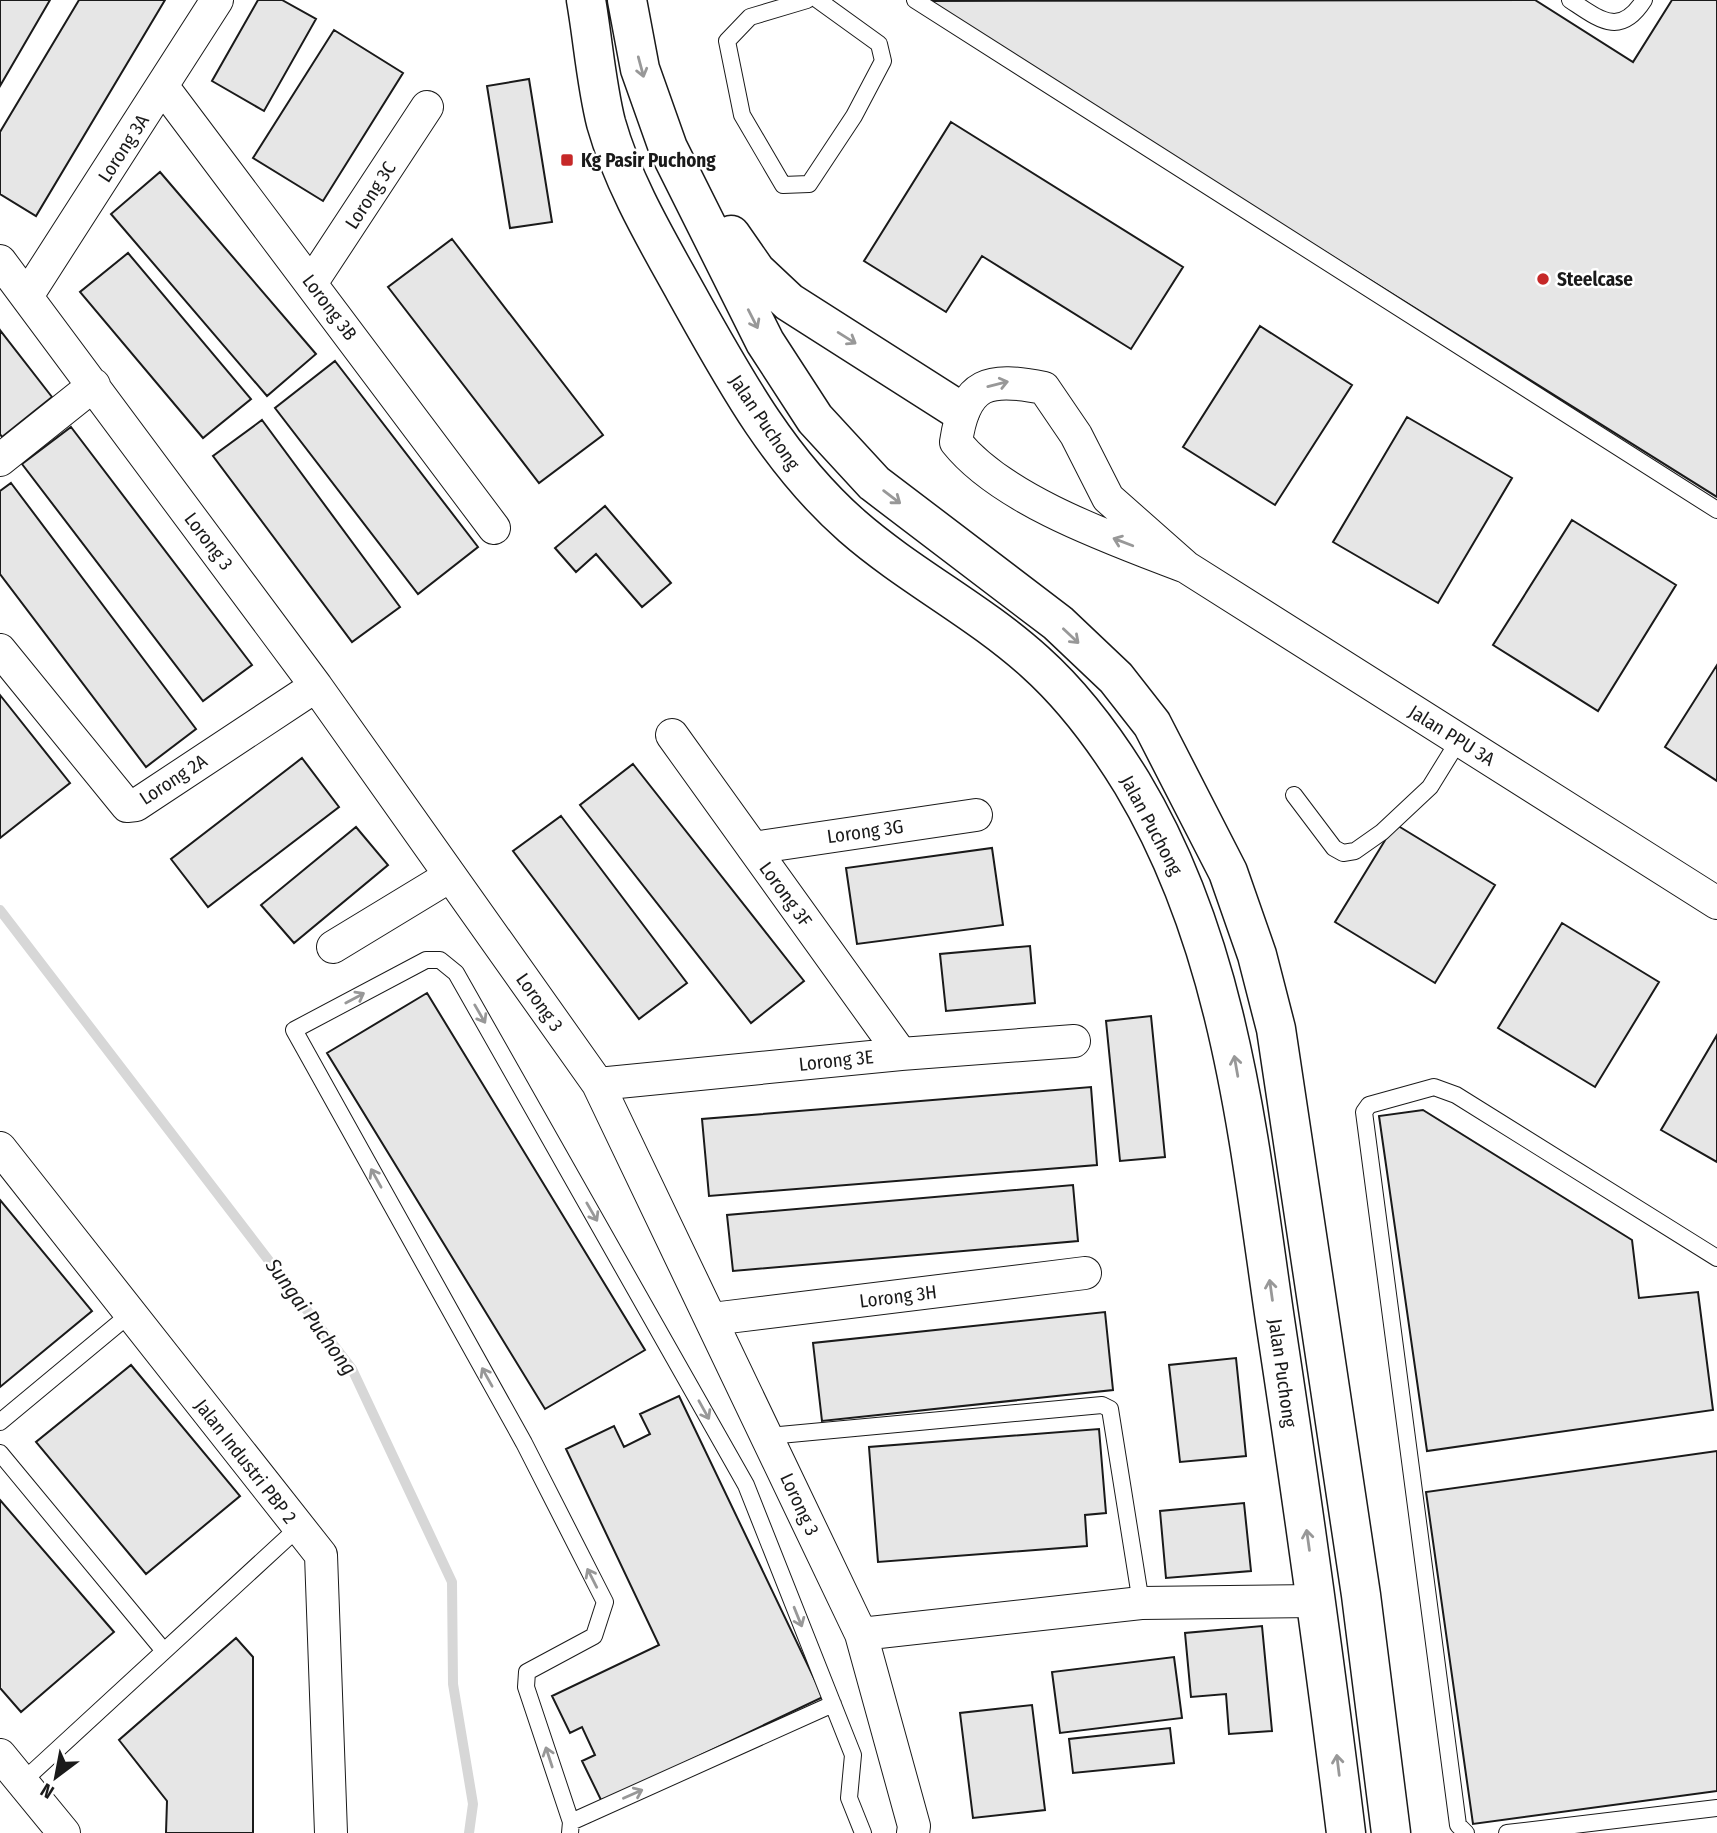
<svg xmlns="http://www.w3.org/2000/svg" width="1717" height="1833" viewBox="0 0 1717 1833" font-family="'Fira Sans Condensed',sans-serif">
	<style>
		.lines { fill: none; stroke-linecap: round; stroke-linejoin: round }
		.stream { stroke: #d7d7d7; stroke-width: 10 }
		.building { fill: #e6e6e6; stroke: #1a1a1a; stroke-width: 2 }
		.service-casing { stroke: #1a1a1a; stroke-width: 18 }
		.minor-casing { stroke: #1a1a1a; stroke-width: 34 }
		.primary-casing { stroke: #1a1a1a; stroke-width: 41 }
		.service { stroke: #fff; stroke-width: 16 }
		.minor { stroke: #fff; stroke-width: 32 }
		.primary { stroke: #fff; stroke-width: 38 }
		.oneway { stroke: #989898 }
		.poi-dot { fill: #c62828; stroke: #fff; stroke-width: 2.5 }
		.labels { text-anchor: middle; stroke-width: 5; stroke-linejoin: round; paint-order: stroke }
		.street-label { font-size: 19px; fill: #1a1a1a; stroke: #fff }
		.poi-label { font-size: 19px; font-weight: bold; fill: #1a1a1a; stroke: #fff; text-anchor: start }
		.water-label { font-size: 21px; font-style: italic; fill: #1a1a1a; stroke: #fff }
	</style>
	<rect width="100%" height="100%" fill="#fff"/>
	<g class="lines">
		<path class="stream" d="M 0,910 L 352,1369 L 452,1582 L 453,1684 L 473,1804 L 469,1833"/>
	</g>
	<path class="building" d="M 0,0 L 50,0 L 0,86 Z
		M 79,0 L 165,0 L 36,216 L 0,194 L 0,132 Z
		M 258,0 L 282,0 L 316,19 L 264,111 L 212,81 Z
		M 1535,0 L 1633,62 L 1672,0 L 1717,0 L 1717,497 L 924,1 Z
		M 334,30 L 403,73 L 323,201 L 253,158 Z
		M 529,79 L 552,222 L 510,228 L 487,86 Z
		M 951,122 L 1183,267 L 1131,349 L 982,256 L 946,312 L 864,261 Z
		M 160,172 L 316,354 L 267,396 L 111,214 Z
		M 452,239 L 603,435 L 539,483 L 388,287 Z
		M 128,253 L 251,399 L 203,438 L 80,292 Z
		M 1260,326 L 1352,385 L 1275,505 L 1183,447 Z
		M 0,330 L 52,397 L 2,437 L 0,434 Z
		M 335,361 L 478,547 L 418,594 L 275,408 Z
		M 1407,417 L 1512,478 L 1438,603 L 1333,542 Z
		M 262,420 L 400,607 L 352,642 L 213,456 Z
		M 71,427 L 252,665 L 203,701 L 22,464 Z
		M 11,483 L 196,729 L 146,767 L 0,574 L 0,491 Z
		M 605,506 L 671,583 L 642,607 L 596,554 L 576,572 L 555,548 Z
		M 1572,520 L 1676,585 L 1598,711 L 1493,645 Z
		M 1717,665 L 1717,781 L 1665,747 Z
		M 0,695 L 70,783 L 0,838 Z
		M 302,758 L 339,807 L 208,907 L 171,859 Z
		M 633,764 L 804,981 L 751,1023 L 580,805 Z
		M 561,816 L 687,983 L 639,1019 L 513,851 Z
		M 1395,824 L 1495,885 L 1435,983 L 1335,922 Z
		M 356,827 L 388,865 L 294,943 L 261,905 Z
		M 992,848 L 1003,925 L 857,944 L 846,868 Z
		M 1562,923 L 1659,982 L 1595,1087 L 1498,1028 Z
		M 1030,946 L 1035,1003 L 946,1011 L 940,954 Z
		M 427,993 L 645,1350 L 545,1409 L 327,1053 Z
		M 1151,1016 L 1165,1157 L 1120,1161 L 1106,1021 Z
		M 1717,1035 L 1717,1162 L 1661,1130 Z
		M 1091,1087 L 1097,1165 L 709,1196 L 702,1119 Z
		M 1423,1110 L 1632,1240 L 1639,1298 L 1698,1292 L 1713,1410 L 1427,1451 L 1379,1116 Z
		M 1073,1185 L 1078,1241 L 733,1271 L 727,1215 Z
		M 0,1200 L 92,1311 L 0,1387 Z
		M 1105,1312 L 1113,1390 L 822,1421 L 813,1343 Z
		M 1236,1358 L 1246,1456 L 1180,1462 L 1169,1365 Z
		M 131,1365 L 240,1496 L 146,1574 L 36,1442 Z
		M 679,1396 L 823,1697 L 602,1802 L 582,1761 L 595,1755 L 582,1727 L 570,1733 L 552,1696 L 659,1645 L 566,1449 L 614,1426 L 624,1447 L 650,1434 L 640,1414 Z
		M 1099,1429 L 1106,1513 L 1085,1515 L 1087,1546 L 878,1562 L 869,1447 Z
		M 1717,1451 L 1717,1791 L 1473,1824 L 1426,1492 Z
		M 0,1500 L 114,1632 L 21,1712 L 0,1688 Z
		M 1244,1503 L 1251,1571 L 1166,1578 L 1160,1511 Z
		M 1262,1626 L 1272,1731 L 1229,1734 L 1226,1694 L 1191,1697 L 1185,1633 Z
		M 236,1638 L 253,1657 L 253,1833 L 166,1833 L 167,1801 L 119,1740 Z
		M 1174,1657 L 1182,1718 L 1060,1733 L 1052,1672 Z
		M 1032,1705 L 1045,1810 L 973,1818 L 960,1713 Z
		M 1170,1728 L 1174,1763 L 1073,1773 L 1069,1739 Z"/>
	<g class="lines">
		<defs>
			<path id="service" d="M 807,0 L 750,17 L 727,41 L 742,115 L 783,185 L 809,184 L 854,116 L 883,61 L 879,44 L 818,0
				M 915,0 L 1717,510
				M 1570,0 C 1599,19 1620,38 1644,0
				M 1294,795 L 1334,848 L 1343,853 L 1355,851 L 1382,832 L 1430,787 L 1459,740
				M 0,1422 L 130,1314
				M 769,1436 L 1102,1405 L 1110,1409 L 1141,1603
				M 0,1453 L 164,1651
				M 22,1782 L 299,1527
				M 571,1822 L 833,1704
				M 570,1833 L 571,1822 L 526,1687 L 527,1672 L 594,1636 L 605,1602 L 524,1443 L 294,1030 L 426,960 L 440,960 L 456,973 L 746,1485 L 853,1755 L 849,1798 L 863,1833
				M 1466,1833 L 1458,1825 L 1364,1112 L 1369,1105 L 1434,1087 L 1456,1095 L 1717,1258
				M 1507,1833 L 1717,1808"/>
			<path id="minor" d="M 163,87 L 494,528
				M 0,261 L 316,686 L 598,1084 L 861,1634 L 914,1826 L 913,1833
				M 312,282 L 427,107
				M 27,296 L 217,0
				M 0,460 L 94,385
				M 1186,567 C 1116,540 1003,501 956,442 C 965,381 989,377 1044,388 L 1076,435 L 1108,498 L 1186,567 L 1717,903
				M 0,650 L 127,806 L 136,805 L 316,686
				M 672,735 L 901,1054
				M 753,848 L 976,815
				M 333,947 L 450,876
				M 598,1084 L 901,1054 L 1074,1041
				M 0,1148 L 321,1555 L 331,1833
				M 712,1319 L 1085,1273
				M 861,1634 L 1141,1603 L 1317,1601
				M 0,1755 L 64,1833"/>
			<path id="primary" d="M 586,0 C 593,40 596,83 606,123 C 623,183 655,237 685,291 C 733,377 778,461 852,526 C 909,576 979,611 1035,662 C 1074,697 1105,739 1132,783 C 1230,946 1248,1135 1275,1320 C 1301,1491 1325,1662 1346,1833
				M 627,0 L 640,69 L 668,148 L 765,342 L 815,419 L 874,483 L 1058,623 L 1116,678 L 1152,724 L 1228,872 L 1257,955 L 1276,1029 L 1361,1595 L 1391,1833
				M 731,235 L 756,271 L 789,302 L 960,411"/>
		</defs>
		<use href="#service" class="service-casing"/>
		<use href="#minor" class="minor-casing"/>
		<use href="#primary" class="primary-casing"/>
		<use href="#service" class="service"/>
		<use href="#minor" class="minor"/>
		<use href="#primary" class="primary"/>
	</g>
	<defs><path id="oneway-shaft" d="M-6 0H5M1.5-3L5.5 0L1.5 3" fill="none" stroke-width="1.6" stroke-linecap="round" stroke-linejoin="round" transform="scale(1.75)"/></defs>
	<g class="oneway">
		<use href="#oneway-shaft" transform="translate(641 67) rotate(75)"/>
		<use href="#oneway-shaft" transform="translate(753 319) rotate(63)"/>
		<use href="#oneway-shaft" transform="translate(847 338) rotate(32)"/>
		<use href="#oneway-shaft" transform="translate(998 384) rotate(-14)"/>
		<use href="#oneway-shaft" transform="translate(892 497) rotate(37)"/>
		<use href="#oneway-shaft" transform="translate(1123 542) rotate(-159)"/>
		<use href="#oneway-shaft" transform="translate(1071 636) rotate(43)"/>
		<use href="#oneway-shaft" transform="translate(355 998) rotate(-28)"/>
		<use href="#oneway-shaft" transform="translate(480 1014) rotate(60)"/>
		<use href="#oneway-shaft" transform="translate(1236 1066) rotate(-100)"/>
		<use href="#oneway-shaft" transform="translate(376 1178) rotate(-119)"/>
		<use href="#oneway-shaft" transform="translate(592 1212) rotate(60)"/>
		<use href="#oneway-shaft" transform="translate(1271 1290) rotate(-98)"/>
		<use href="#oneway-shaft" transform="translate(487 1377) rotate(-119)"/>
		<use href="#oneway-shaft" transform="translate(704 1410) rotate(61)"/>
		<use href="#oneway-shaft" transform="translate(1308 1540) rotate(-98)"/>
		<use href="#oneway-shaft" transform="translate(592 1578) rotate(-117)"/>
		<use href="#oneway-shaft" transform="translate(798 1617) rotate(68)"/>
		<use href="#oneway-shaft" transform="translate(549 1757) rotate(-108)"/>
		<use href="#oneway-shaft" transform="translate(1338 1765) rotate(-97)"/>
		<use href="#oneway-shaft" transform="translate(633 1794) rotate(-24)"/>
	</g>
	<g class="poi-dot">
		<rect x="560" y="153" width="14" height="14" rx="3.5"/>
		<circle cx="1543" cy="279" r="7"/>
	</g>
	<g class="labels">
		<g class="street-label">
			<text transform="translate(123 148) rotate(-57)" y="7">Lorong 3A</text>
			<text transform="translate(370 195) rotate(-57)" y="7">Lorong 3C</text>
			<text transform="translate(330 307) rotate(53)" y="7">Lorong 3B</text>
			<text transform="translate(765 422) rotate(56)" y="7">Jalan Puchong</text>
			<text transform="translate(209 541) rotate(53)" y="7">Lorong 3</text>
			<text transform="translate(1452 735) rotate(32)" y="7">Jalan PPU 3A</text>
			<text transform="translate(173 779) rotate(-33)" y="7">Lorong 2A</text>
			<text transform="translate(1152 825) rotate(62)" y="7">Jalan Puchong</text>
			<text transform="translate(865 831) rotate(-8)" y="7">Lorong 3G</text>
			<text transform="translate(786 894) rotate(54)" y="7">Lorong 3F</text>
			<text transform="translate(540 1002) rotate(55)" y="7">Lorong 3</text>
			<text transform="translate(836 1060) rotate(-6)" y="7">Lorong 3E</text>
			<text transform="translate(898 1296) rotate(-7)" y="7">Lorong 3H</text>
			<text transform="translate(1283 1373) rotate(82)" y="7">Jalan Puchong</text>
			<text transform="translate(246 1461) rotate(52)" y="7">Jalan Industri PBP 2</text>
			<text transform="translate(800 1504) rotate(65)" y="7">Lorong 3</text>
		</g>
		<g class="poi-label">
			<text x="581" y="167">Kg Pasir Puchong</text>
			<text x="1557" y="286">Steelcase</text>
		</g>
		<g class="water-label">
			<text transform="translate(311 1317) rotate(54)" y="7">Sungai Puchong</text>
		</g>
	</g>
	<g transform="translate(56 1777) rotate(212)" stroke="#ffffff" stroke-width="5" paint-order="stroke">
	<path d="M0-5L12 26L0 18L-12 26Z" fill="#1a1a1a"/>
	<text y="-10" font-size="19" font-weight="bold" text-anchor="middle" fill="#1a1a1a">N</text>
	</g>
</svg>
